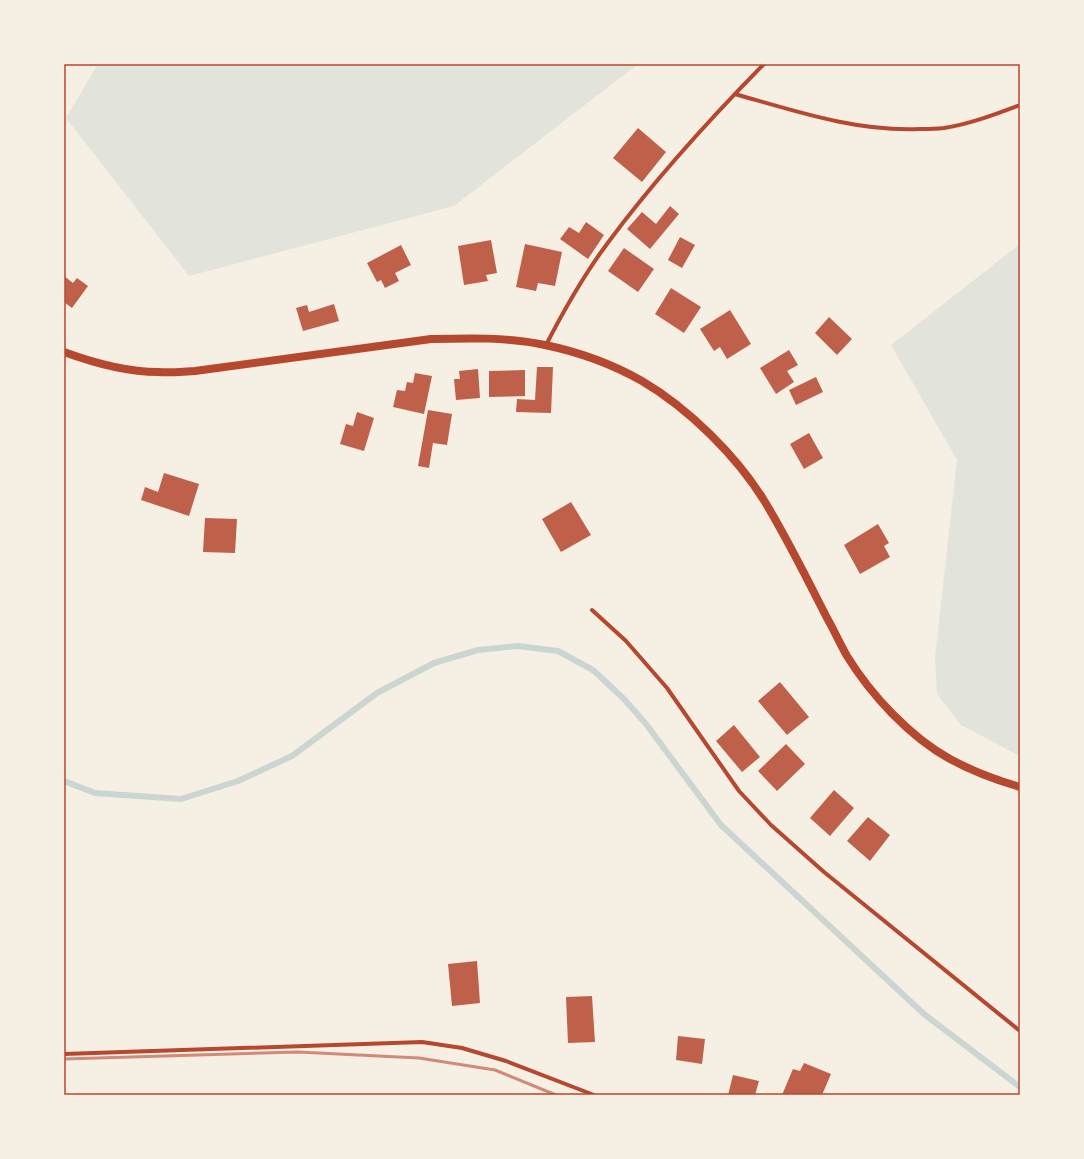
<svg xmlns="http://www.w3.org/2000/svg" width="1084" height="1159" viewBox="0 0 1084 1159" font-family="'Sofia Sans Condensed',sans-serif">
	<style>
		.green { fill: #e2e4dc }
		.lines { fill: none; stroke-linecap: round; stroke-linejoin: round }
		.stream { stroke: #c9d6d2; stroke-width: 6 }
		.building { fill: #bf614a }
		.minor { stroke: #b5482f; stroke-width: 4 }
		.secondary { stroke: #b5482f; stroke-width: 8 }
		.rail { stroke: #cf8b77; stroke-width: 3 }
		.neatline { fill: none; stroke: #b5482f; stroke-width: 1.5 }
	</style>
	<rect width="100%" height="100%" fill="#f6efe4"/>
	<path class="green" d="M 98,64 L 638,64 L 454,206 L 189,276 L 66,118 Z
		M 1020,244 L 1020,756 L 961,725 L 937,694 L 935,658 L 957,460 L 891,345 Z"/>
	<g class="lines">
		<path class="stream" d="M 64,781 L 95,793 L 181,799 L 238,781 L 292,756 L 377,693 L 434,663 L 478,650 L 518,646 L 558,651 L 593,670 L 623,698 L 646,724 L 721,825 L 924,1014 L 1020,1087"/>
	</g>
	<path class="building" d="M 638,128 L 666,152 L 642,182 L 613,158 Z
		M 670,206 L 679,214 L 650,249 L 627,229 L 642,212 L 656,224 Z
		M 586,222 L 604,235 L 588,259 L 560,239 L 569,227 L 579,233 Z
		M 680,237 L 695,245 L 682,268 L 668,260 Z
		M 491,240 L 497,273 L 486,275 L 488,281 L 464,285 L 458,246 Z
		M 525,244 L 562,252 L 555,286 L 538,283 L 536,291 L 516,287 Z
		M 401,245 L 411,265 L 395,273 L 399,281 L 385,288 L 381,280 L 377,282 L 367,263 Z
		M 624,248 L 654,269 L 638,292 L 608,271 Z
		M 64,276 L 73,283 L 77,278 L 88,286 L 72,308 L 64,302 Z
		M 671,288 L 701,307 L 684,333 L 655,314 Z
		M 334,304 L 339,321 L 303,331 L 296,308 L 307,305 L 309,312 Z
		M 730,310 L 751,344 L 727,359 L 720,347 L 714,351 L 700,329 Z
		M 829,317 L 852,339 L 837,355 L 815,333 Z
		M 789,350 L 798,365 L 787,371 L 794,382 L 776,394 L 760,368 Z
		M 537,367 L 553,367 L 551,413 L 516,412 L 517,399 L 535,400 Z
		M 478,369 L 480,398 L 456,400 L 454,379 L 460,379 L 459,371 Z
		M 525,370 L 525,396 L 489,397 L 489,371 Z
		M 415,373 L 432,376 L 424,414 L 393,407 L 397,390 L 405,391 L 407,382 L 413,383 Z
		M 816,377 L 823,392 L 796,405 L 789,390 Z
		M 428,410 L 452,414 L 447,445 L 433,443 L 429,468 L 418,466 Z
		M 357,412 L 374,418 L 364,451 L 340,444 L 346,424 L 353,426 Z
		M 809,433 L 823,458 L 804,469 L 790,444 Z
		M 164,473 L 199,484 L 189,516 L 141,500 L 145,487 L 158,492 Z
		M 571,502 L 591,535 L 561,552 L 542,519 Z
		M 205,518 L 237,519 L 235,553 L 203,552 Z
		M 878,524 L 889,543 L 884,546 L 890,557 L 860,574 L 844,545 Z
		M 780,682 L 809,717 L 787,735 L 758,701 Z
		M 734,725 L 760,757 L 742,772 L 716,741 Z
		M 786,744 L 805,764 L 777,791 L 758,771 Z
		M 834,790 L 854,808 L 830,836 L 810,818 Z
		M 868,817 L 890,835 L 870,861 L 847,841 Z
		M 477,961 L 480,1003 L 452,1006 L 448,964 Z
		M 592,996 L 595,1042 L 568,1043 L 566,997 Z
		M 678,1036 L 705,1039 L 702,1064 L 676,1060 Z
		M 804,1063 L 831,1074 L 822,1095 L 782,1095 L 793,1069 L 800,1071 Z
		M 733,1075 L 759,1081 L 755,1095 L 728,1095 Z"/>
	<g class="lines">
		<path class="minor" d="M 735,94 C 795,111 857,132 920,129 C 928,129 936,129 944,128 C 970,124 996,114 1020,105
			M 546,345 C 564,310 583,276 607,244 C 655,179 708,121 764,64
			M 592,610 L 626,641 L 667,688 L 739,791 L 771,825 L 824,872 L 1020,1031
			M 64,1054 L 422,1042 L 462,1048 L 506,1061 L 594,1095"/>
		<path class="secondary" d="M 64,352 C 94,363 126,372 158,372 C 170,373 183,372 195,371 L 431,339 C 469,338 508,337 545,345 C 579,352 612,364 642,381 C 688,408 737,456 765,502 C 788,540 807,579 827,618 C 834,630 840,644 847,656 C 871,695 910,737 950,759 C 972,771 996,780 1020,787"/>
		<path class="rail" d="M 64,1059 L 298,1052 L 419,1058 L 495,1070 L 556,1095"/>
	</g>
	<rect width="1084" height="1159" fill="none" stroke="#f6efe4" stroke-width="130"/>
	<rect x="65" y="65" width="954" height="1029" class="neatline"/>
</svg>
